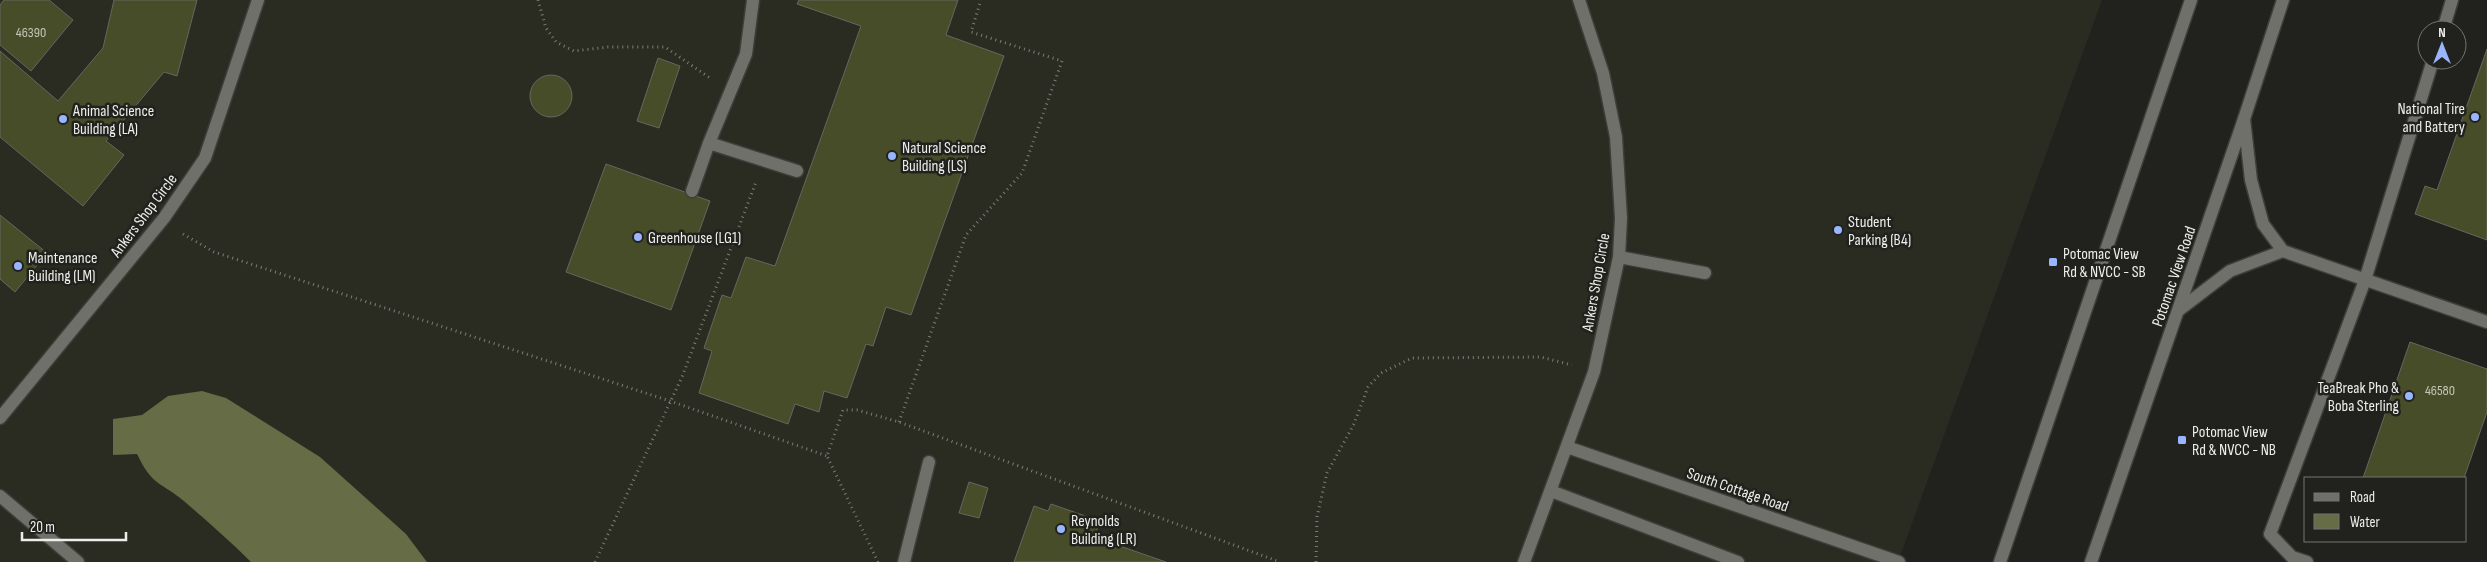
<svg xmlns="http://www.w3.org/2000/svg" width="2487" height="562" viewBox="0 0 2487 562" font-family="'Sofia Sans Condensed',sans-serif">
	<style>
		.built { fill: #2a2c21 }
		.water { fill: #656c46 }
		.building { fill: #474d28; stroke: #666761 }
		.lines { fill: none; stroke-linecap: round; stroke-linejoin: round }
		.service-casing { stroke: #3d3e39; stroke-width: 15 }
		.minor-casing { stroke: #3d3e39; stroke-width: 15 }
		.secondary-casing { stroke: #3d3e39; stroke-width: 15 }
		.path { stroke: #7c7d78; stroke-width: 3; stroke-dasharray: 1 4; stroke-linecap: butt }
		.service { stroke: #6e7069; stroke-width: 12 }
		.minor { stroke: #6e7069; stroke-width: 12 }
		.secondary { stroke: #6e7069; stroke-width: 12 }
		.poi-dot { fill: #99b5fd; stroke: #21221d; stroke-width: 2 }
		.labels { text-anchor: middle; stroke-width: 5; stroke-linejoin: round; paint-order: stroke }
		.number-label { font-size: 14px; fill: #c4c6ba }
		.poi-label { font-size: 16px; fill: #edeeea; stroke: #21221d; text-anchor: start }
		.street-label { font-size: 16px; fill: #edeeea; stroke: #21221d }
	</style>
	<rect width="100%" height="100%" fill="#21221d"/>
	<path class="built" d="M 0,0 L 2102,0 L 1898,562 L 0,562 Z"/>
	<path class="water" d="M 202,391 L 226,398 L 320,457 L 406,534 L 427,562 L 251,562 C 230,541 207,521 185,502 C 160,481 153,487 137,454 L 113,455 L 113,419 L 142,415 L 168,396 Z"/>
	<path class="building" d="M 4,0 L 49,0 L 73,20 L 31,71 L 0,45 L 0,5 Z
		M 114,0 L 197,0 L 177,76 L 164,72 L 106,141 L 124,155 L 83,206 L 0,137 L 0,51 L 58,101 L 103,48 Z
		M 799,0 L 958,0 L 946,35 L 1004,56 L 911,315 L 886,307 L 873,346 L 866,344 L 847,398 L 824,391 L 819,412 L 795,404 L 788,424 L 699,393 L 712,351 L 704,348 L 722,295 L 731,298 L 746,257 L 775,266 L 861,26 L 797,4 Z
		M 2487,49 L 2487,240 L 2415,214 L 2425,186 L 2437,190 Z
		M 658,58 L 680,66 L 659,128 L 637,121 Z
		M530 96a21 21 0 1 1 42 0a21 21 0 1 1-42 0Z
		M 606,164 L 710,201 L 671,310 L 566,272 Z
		M 0,215 L 47,253 L 15,292 L 0,279 Z
		M 2410,342 L 2487,369 L 2487,412 L 2464,478 L 2363,478 Z
		M 969,482 L 988,488 L 979,518 L 959,513 Z
		M 1051,504 L 1100,521 L 1094,537 L 1166,562 L 1014,562 L 1034,506 L 1048,511 Z"/>
	<g class="lines">
		<defs>
			<path id="service" d="M 2443,30 L 2452,0
				M 2244,119 L 2251,180 L 2263,224 L 2283,251 L 2487,322
				M 709,143 L 797,171
				M 692,191 L 709,143 L 746,54 L 753,0
				M 1619,257 L 1705,273
				M 2179,310 L 2230,271 L 2283,251
				M 904,562 L 929,462
				M 2307,562 L 2292,557 L 2270,534 L 2365,280 L 2433,60"/>
			<path id="minor" d="M 0,418 L 164,218 L 205,158 L 258,0
				M 1567,447 L 1899,562
				M 1551,491 L 1738,562
				M 0,496 L 78,562
				M 1524,562 L 1594,372 L 1619,257 L 1621,218 L 1616,137 L 1603,73 L 1579,0"/>
			<path id="secondary" d="M 2000,562 L 2191,0
				M 2091,562 L 2244,119 L 2283,0"/>
		</defs>
		<use href="#service" class="service-casing"/>
		<use href="#minor" class="minor-casing"/>
		<use href="#secondary" class="secondary-casing"/>
		<path class="path" d="M 538,0 L 546,28 L 556,42 L 574,51 L 608,47 L 665,47 L 710,78
			M 183,234 L 214,252 L 670,401 L 827,456
			M 899,422 L 966,235 L 1022,173 L 1062,61 L 971,32 L 981,0
			M 595,562 L 682,377 L 756,182
			M 878,562 L 827,456 L 843,410 L 857,410 L 899,422 L 1280,562
			M 1316,562 L 1317,517 L 1327,473 L 1354,424 L 1368,387 L 1381,373 L 1412,358 L 1541,357 L 1572,365"/>
		<use href="#service" class="service"/>
		<use href="#minor" class="minor"/>
		<use href="#secondary" class="secondary"/>
	</g>
	<g class="poi-dot">
		<circle cx="2475" cy="117" r="5"/>
		<circle cx="63" cy="119" r="5"/>
		<circle cx="892" cy="156" r="5"/>
		<circle cx="1838" cy="230" r="5"/>
		<circle cx="638" cy="237" r="5"/>
		<rect x="2048" y="257" width="10" height="10" rx="2.5"/>
		<circle cx="18" cy="266" r="5"/>
		<circle cx="2409" cy="396" r="5"/>
		<rect x="2177" y="435" width="10" height="10" rx="2.5"/>
		<circle cx="1061" cy="529" r="5"/>
	</g>
	<g class="labels">
		<g class="number-label">
			<text x="31" y="37">46390</text>
			<text x="2440" y="395">46580</text>
		</g>
		<g class="poi-label">
			<text x="2465" y="114" text-anchor="end">National Tire<tspan x="2465" dy="18">and Battery</tspan></text>
			<text x="73" y="116">Animal Science<tspan x="73" dy="18">Building (LA)</tspan></text>
			<text x="902" y="153">Natural Science<tspan x="902" dy="18">Building (LS)</tspan></text>
			<text x="1848" y="227">Student<tspan x="1848" dy="18">Parking (B4)</tspan></text>
			<text x="648" y="243">Greenhouse (LG1)</text>
			<text x="2063" y="259">Potomac View<tspan x="2063" dy="18">Rd &amp; NVCC - SB</tspan></text>
			<text x="28" y="263">Maintenance<tspan x="28" dy="18">Building (LM)</tspan></text>
			<text x="2399" y="393" text-anchor="end">TeaBreak Pho &amp;<tspan x="2399" dy="18">Boba Sterling</tspan></text>
			<text x="2192" y="437">Potomac View<tspan x="2192" dy="18">Rd &amp; NVCC - NB</tspan></text>
			<text x="1071" y="526">Reynolds<tspan x="1071" dy="18">Building (LR)</tspan></text>
		</g>
		<g class="street-label">
			<text transform="translate(143 215) rotate(-53)" y="6">Ankers Shop Circle</text>
			<text transform="translate(2173 276) rotate(-71)" y="6">Potomac View Road</text>
			<text transform="translate(1595 282) rotate(-80)" y="6">Ankers Shop Circle</text>
			<text transform="translate(1738 489) rotate(19)" y="6">South Cottage Road</text>
		</g>
	</g>
	<rect x="2304" y="477" width="162" height="65" fill="#21221d" stroke="#73746f"/>
	<rect x="2314" y="493" width="25" height="8" fill="#6e7069" stroke="#73746f"/>
	<text x="2350" y="502" font-size="15" fill="#edeeea">Road</text>
	<rect x="2314" y="514" width="25" height="15" fill="#656c46" stroke="#73746f"/>
	<text x="2350" y="527" font-size="15" fill="#edeeea">Water</text>
	<g transform="translate(2442 45)"><circle r="24" fill="#21221d" stroke="#73746f"/>
	<path d="M0-4L9 19L0 12L-9 19Z" fill="#99b5fd"/>
	<text y="-8" font-size="14" font-weight="bold" text-anchor="middle" fill="#edeeea">N</text>
	</g>
	<path d="M22 532v8h104v-8" fill="none" stroke="#edeeea" stroke-width="2.5"/>
	<text x="30" y="532" font-size="15" fill="#edeeea" stroke="#21221d" stroke-width="4" paint-order="stroke">20 m</text>
</svg>
